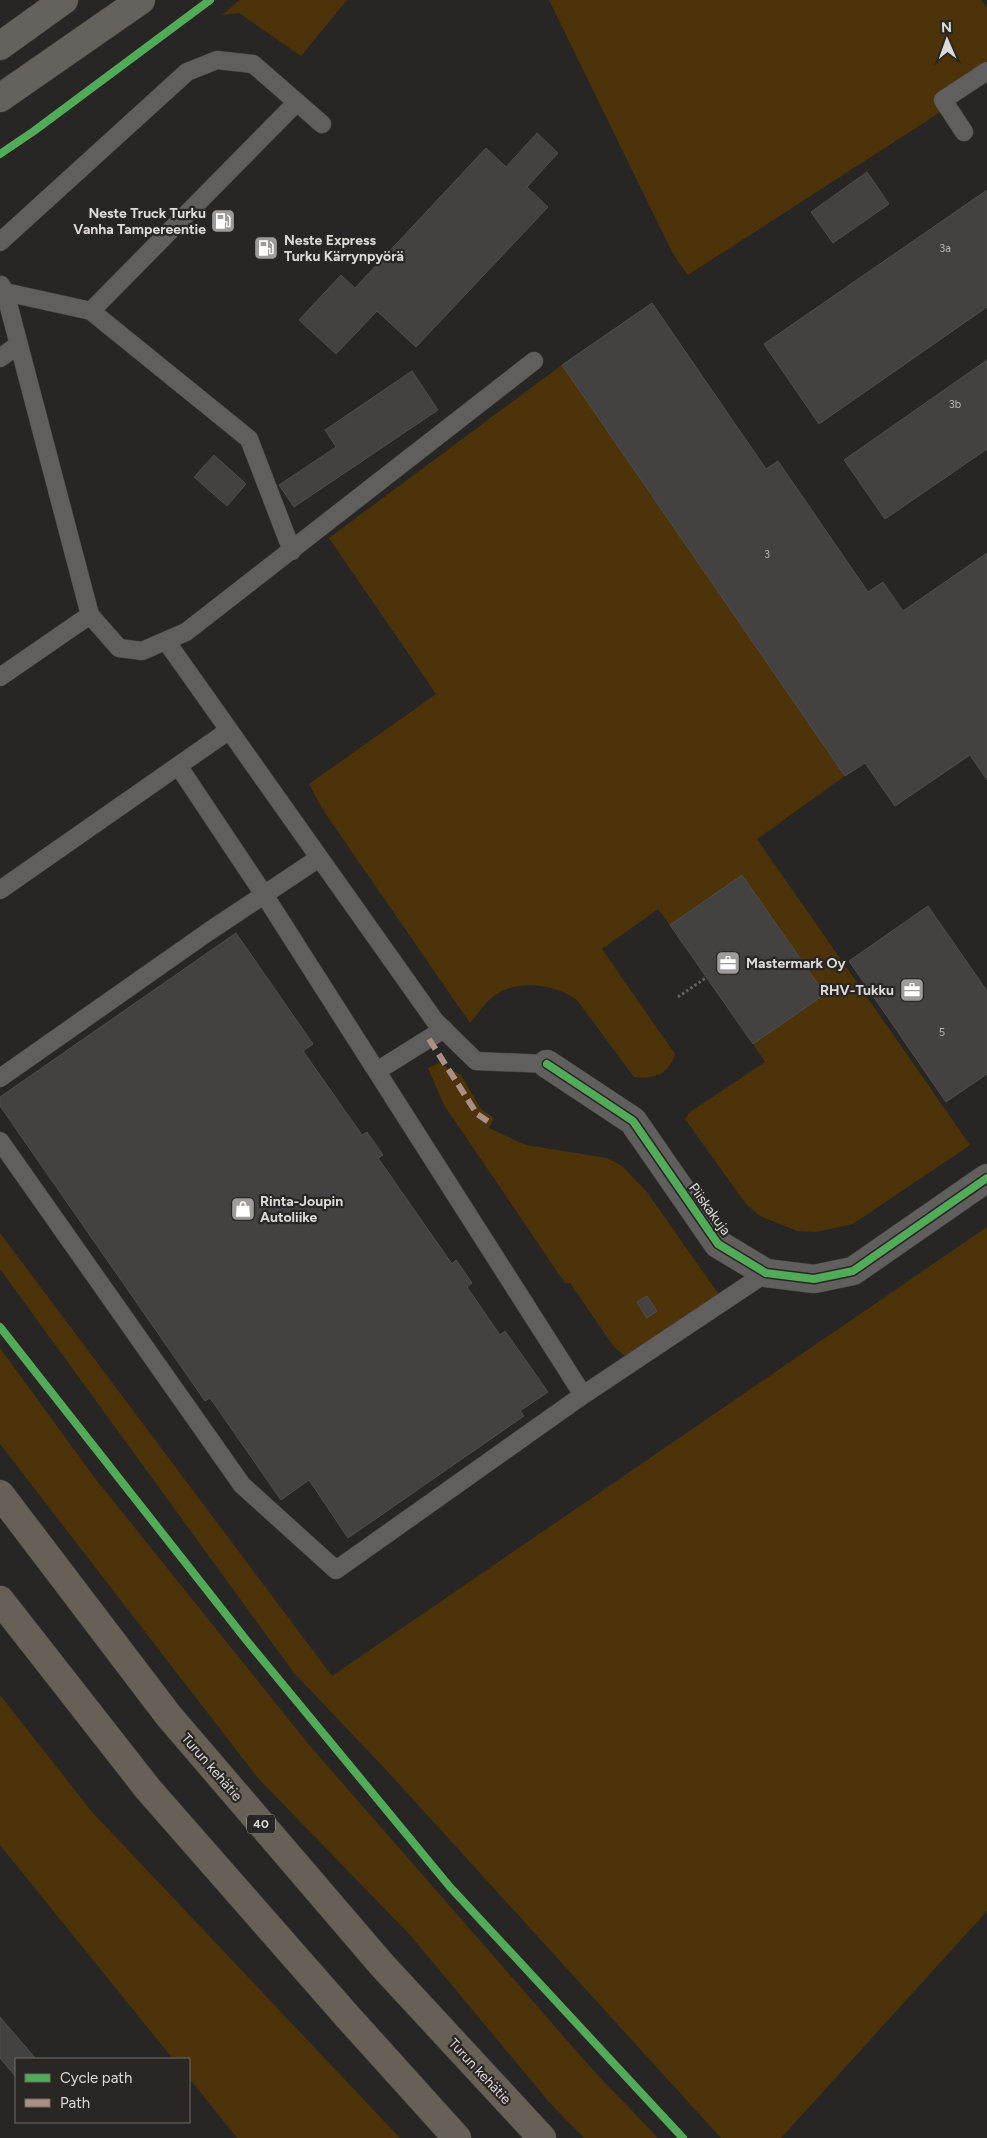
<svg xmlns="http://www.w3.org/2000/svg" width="987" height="2138" viewBox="0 0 987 2138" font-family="Figtree,sans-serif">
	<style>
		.green { fill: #4d3309 }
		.building { fill: #444241; stroke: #4f4e4d }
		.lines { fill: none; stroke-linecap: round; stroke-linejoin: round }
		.lane-casing { stroke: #464442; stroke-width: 19 }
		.street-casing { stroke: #464442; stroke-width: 29 }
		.secondary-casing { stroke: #464442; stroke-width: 29 }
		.highway-casing { stroke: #464442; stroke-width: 29 }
		.path { stroke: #646260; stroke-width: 3; stroke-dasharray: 2.5 2.5; stroke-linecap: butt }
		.lane { stroke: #605f5e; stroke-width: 18 }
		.street { stroke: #605f5e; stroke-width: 28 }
		.secondary { stroke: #65625e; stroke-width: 28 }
		.highway { stroke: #676057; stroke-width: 28 }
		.quiet { stroke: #ac8f84; stroke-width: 6; stroke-dasharray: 12 6; stroke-linecap: butt }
		.cycleway-casing { stroke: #292623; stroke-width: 11 }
		.cycleway { stroke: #51ab58; stroke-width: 8 }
		.labels { text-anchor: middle; stroke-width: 4.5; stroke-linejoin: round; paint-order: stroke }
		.number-label { font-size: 11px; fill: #b7b5b3 }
		.shield { fill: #292623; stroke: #a7a5a2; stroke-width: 1 }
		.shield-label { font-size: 12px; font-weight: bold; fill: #dddbd9 }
		.poi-label { font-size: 14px; font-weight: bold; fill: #dddbd9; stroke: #292623; text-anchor: start }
		.street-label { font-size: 14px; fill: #dddbd9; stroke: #292623 }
	</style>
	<rect width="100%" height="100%" fill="#282624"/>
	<path class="green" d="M 240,0 L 347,0 L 301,56 L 239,13 L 222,15 Z
		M 549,0 L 981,0 L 987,8 L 987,82 L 688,275 L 673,254 Z
		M 562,365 L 845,776 L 757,839 L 970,1145 L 853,1224 L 816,1232 L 797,1231 L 760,1216 L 746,1204 L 685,1119 L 690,1112 L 765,1062 L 753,1044 L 742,875 L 670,925 L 658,909 L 602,949 L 675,1054 C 669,1075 653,1079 634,1077 L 577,1000 C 557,985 523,980 500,992 C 487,999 479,1012 470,1023 L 323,810 L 309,784 L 436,694 L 329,538 Z
		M 439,1063 L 461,1075 L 481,1109 L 494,1118 L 489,1128 L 526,1145 L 607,1158 L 622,1166 L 647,1192 L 722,1299 L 629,1360 L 614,1347 L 570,1283 L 565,1283 L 444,1105 L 428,1068 Z
		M 987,1227 L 987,1911 L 781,2138 L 721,2138 L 389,1773 L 294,1673 L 0,1269 L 0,1233 L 332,1676 Z
		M 0,1348 L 94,1477 L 310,1746 L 592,2069 L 658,2138 L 584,2138 L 550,2103 L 411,1936 L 258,1778 L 0,1444 Z
		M 0,1695 L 92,1812 L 400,2138 L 237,2138 L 189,2078 L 189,2059 L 173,2059 L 0,1845 Z"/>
	<path class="building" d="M 537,133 L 558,153 L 527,187 L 548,207 L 416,347 L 377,311 L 336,354 L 299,320 L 341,275 L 355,288 L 486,148 L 506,167 Z
		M 867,172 L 889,204 L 833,243 L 811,212 Z
		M 987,190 L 987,307 L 819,424 L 764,344 Z
		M 652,303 L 766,469 L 778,461 L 868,592 L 883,582 L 903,611 L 987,553 L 987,780 L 970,755 L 895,806 L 865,763 L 845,776 L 562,365 Z
		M 987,360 L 987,449 L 885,519 L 844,460 Z
		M 412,371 L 438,410 L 294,507 L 279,485 L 336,447 L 325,430 Z
		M 214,455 L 246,484 L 227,506 L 194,477 Z
		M 742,875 L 825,994 L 753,1044 L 670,925 Z
		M 928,906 L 987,991 L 987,1074 L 946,1102 L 849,961 Z
		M 236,933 L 313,1044 L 303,1051 L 362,1135 L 367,1132 L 383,1155 L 378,1158 L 452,1264 L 456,1260 L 472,1283 L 467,1287 L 500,1335 L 505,1331 L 548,1392 L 520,1411 L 524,1416 L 348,1538 L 309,1480 L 281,1500 L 210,1398 L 205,1401 L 0,1106 L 0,1097 Z
		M 647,1296 L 657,1311 L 647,1318 L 637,1302 Z
		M 0,2017 L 36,2059 L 16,2059 L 16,2077 L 0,2058 Z"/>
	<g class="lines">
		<defs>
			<path id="lane" d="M 964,132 L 943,100 L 987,71
				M 0,242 L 187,72 L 217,60 L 253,64 L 322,124
				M 1,285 L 5,292 L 91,311 L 249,439 L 292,551
				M 91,311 L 297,102
				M 0,358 L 19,344
				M 90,615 L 119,648 L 142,651 L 186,632 L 534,361
				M 166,641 L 435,1021 L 476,1061 L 547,1064
				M 0,677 L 90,615 L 5,292
				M 179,767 L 265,896 L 583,1395
				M 0,890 L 228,731
				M 377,1071 L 444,1029
				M 0,1078 L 208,932 L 319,858
				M 0,1141 L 242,1485 L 336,1570 L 583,1395 L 766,1273"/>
			<path id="street" d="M 547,1064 L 633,1121 L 718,1244 L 766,1273 L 814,1279 L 853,1271 L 987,1178"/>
			<path id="secondary" d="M 0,46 L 64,0
				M 0,98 L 141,0"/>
			<path id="highway" d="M 0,1494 L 168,1715 L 382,1965 L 542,2138
				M 0,1600 L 148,1789 L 347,2016 L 457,2138"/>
		</defs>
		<use href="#lane" class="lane-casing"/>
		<use href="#street" class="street-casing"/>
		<use href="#secondary" class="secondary-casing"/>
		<use href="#highway" class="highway-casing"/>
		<path class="path" d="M 678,997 L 707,977"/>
		<use href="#lane" class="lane"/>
		<use href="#street" class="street"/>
		<use href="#secondary" class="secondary"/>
		<use href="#highway" class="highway"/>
		<path class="quiet" d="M 429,1039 L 477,1114 L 492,1124"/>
		<defs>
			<path id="cycleway" d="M 0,154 L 34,131 L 210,0
				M 547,1064 L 633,1121 L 718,1244 L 766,1273 L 814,1279 L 853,1271 L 987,1178
				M 0,1327 L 247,1641 L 450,1887 L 683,2138"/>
		</defs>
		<use href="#cycleway" class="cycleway-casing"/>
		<use href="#cycleway" class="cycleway"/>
	</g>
	<defs>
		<symbol id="fuel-square" viewBox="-11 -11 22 22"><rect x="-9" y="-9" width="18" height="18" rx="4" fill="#9e9c9a" stroke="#292623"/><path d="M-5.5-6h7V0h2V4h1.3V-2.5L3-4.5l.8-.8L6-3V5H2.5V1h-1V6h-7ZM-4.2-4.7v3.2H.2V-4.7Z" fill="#fff"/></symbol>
		<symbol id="office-square" viewBox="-11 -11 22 22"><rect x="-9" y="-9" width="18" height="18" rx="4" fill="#9e9c9a" stroke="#292623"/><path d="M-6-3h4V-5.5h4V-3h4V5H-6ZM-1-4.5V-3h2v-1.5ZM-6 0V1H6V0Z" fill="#fff"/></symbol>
		<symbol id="shop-square" viewBox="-11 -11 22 22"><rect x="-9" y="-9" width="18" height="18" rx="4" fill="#9e9c9a" stroke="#292623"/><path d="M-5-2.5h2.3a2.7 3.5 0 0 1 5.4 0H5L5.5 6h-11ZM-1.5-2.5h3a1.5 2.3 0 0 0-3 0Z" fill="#fff"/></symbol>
	</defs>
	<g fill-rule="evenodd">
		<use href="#fuel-square" x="209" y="207" width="28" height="28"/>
		<use href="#fuel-square" x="252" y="234" width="28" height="28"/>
		<use href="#office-square" x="714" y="949" width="28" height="28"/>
		<use href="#office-square" x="898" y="976" width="28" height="28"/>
		<use href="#shop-square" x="229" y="1195" width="28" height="28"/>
	</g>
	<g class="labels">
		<g class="number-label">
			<text x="945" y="252">3a</text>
			<text x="955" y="408">3b</text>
			<text x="767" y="558">3</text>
			<text x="942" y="1036">5</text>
		</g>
		<rect class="shield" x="247" y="1814.5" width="28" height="19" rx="4"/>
		<g class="shield-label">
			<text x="261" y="1828">40</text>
		</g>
		<g class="poi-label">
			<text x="206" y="218" text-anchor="end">Neste Truck Turku<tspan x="206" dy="16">Vanha Tampereentie</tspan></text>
			<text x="284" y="245">Neste Express<tspan x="284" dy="16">Turku Kärrynpyörä</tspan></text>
			<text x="746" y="968">Mastermark Oy</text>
			<text x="894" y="995" text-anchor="end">RHV-Tukku</text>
			<text x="260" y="1206">Rinta-Joupin<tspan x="260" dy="16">Autoliike</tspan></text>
		</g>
		<g class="street-label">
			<text transform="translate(710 1209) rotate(54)" y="5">Piiskakuja</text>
			<text transform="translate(212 1767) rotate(49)" y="5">Turun kehätie</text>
			<text transform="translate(480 2071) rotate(47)" y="5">Turun kehätie</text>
		</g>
	</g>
	<rect x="15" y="2058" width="175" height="65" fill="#292623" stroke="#716e6c"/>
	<rect x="25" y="2074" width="25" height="8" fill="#51ab58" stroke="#716e6c"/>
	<text x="60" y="2083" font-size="15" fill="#dddbd9">Cycle path</text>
	<rect x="25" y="2099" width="25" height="8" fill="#ac8f84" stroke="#716e6c"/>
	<text x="60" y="2108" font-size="15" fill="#dddbd9">Path</text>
	<g transform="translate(947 40) rotate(358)" stroke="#292623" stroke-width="4" paint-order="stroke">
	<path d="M0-4L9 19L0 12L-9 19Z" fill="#dddbd9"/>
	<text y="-8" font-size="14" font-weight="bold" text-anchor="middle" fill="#dddbd9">N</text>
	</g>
</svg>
